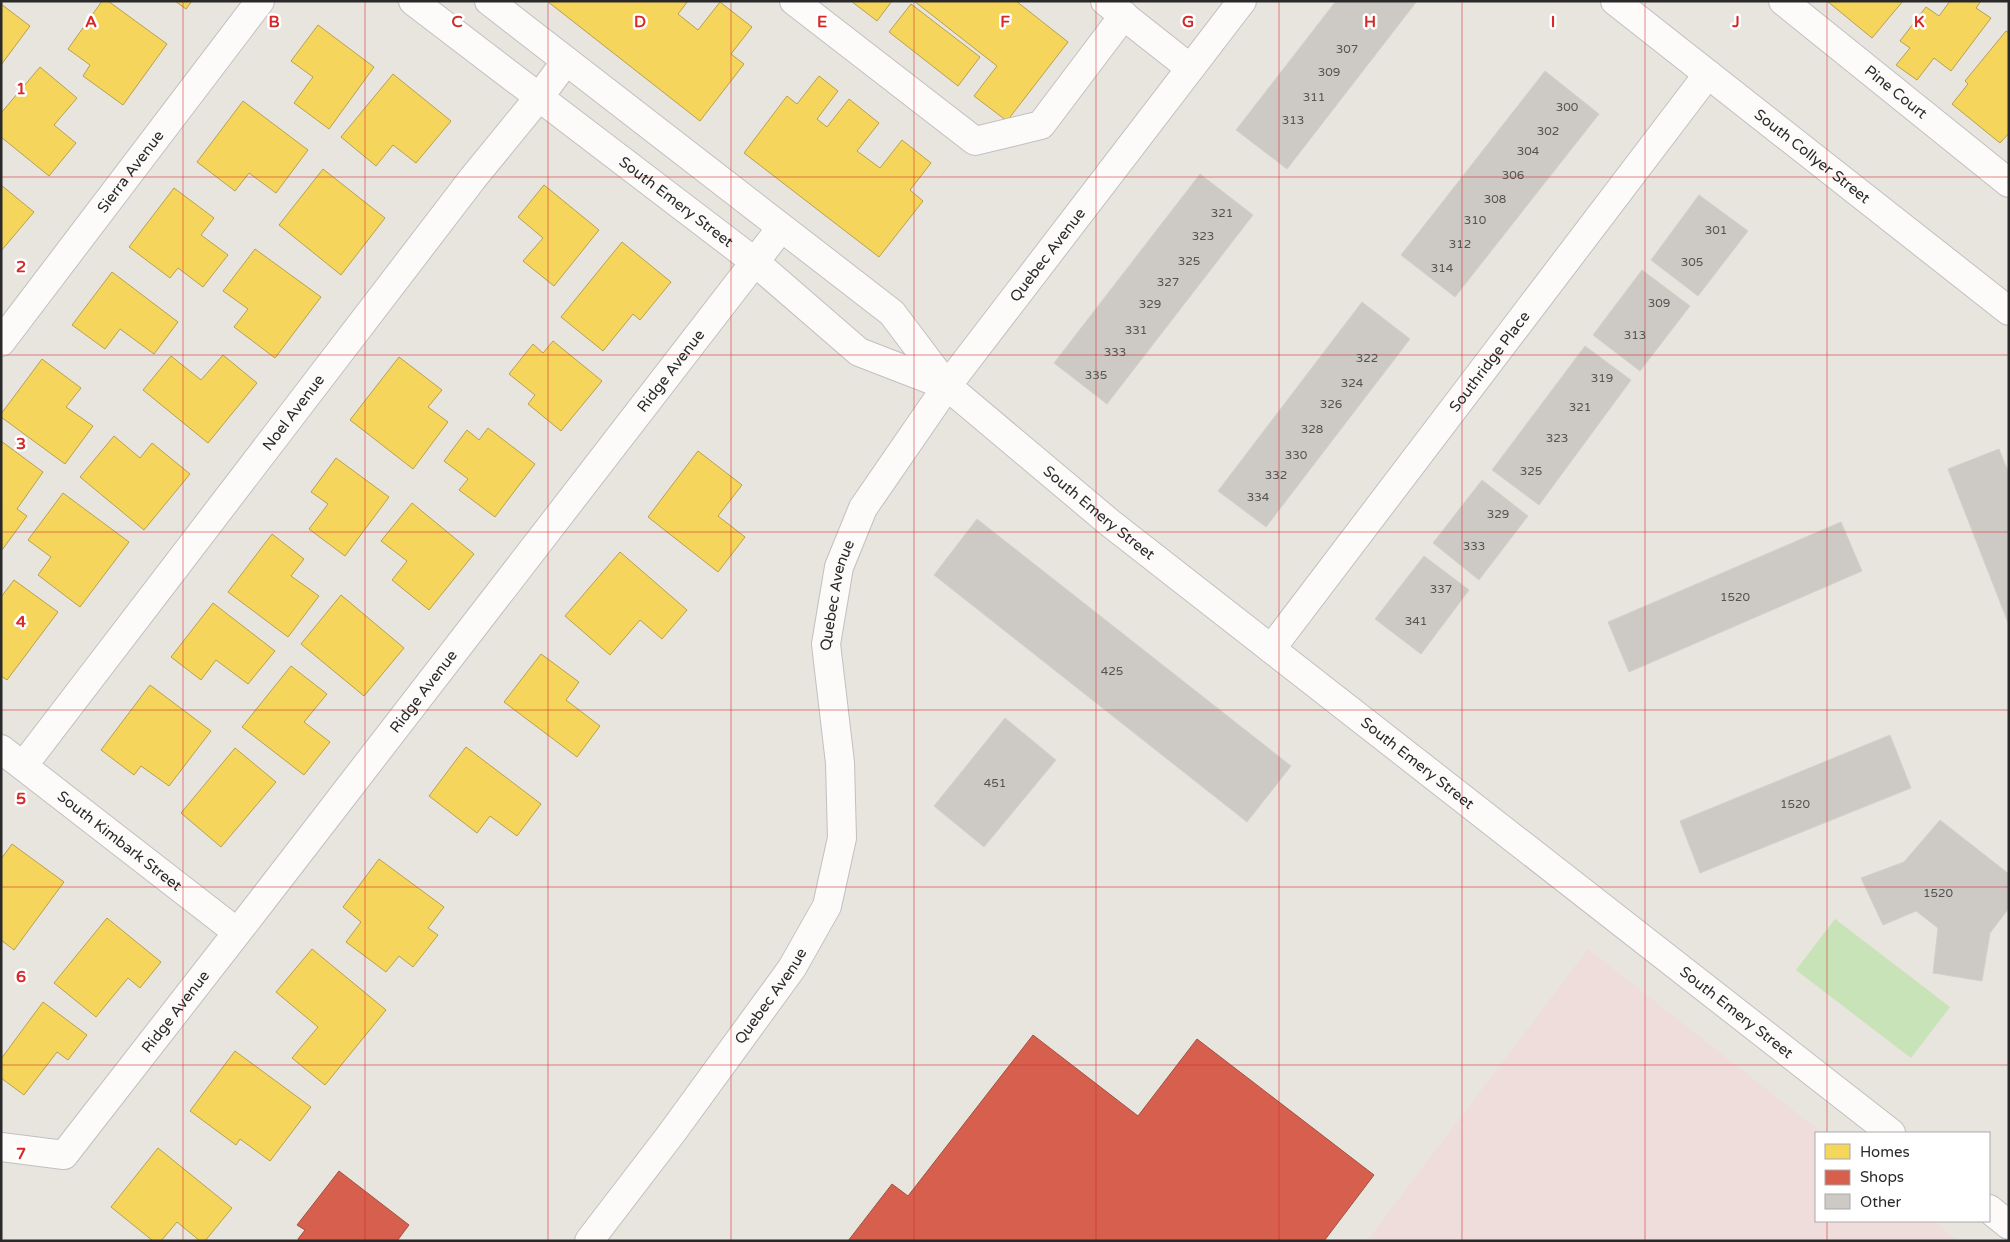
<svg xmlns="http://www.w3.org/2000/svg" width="2010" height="1242" viewBox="0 0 2010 1242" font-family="'Varela Round',sans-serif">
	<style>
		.medical { fill: #eedddb }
		.green { fill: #c7e3b7 }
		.homes { fill: #f6d55c; stroke: #b8a14d }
		.shops { fill: #d6604d; stroke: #a25042 }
		.building { fill: #cdcac5; stroke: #d3d0cb }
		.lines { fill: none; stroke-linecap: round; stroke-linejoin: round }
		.street-casing { stroke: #c1c0c0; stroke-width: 30 }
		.secondary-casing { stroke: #c1c0c0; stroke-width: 30 }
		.street { stroke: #fcfbfa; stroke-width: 28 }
		.secondary { stroke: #fcfbfa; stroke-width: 28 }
		.grid { fill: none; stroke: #d62828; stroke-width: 1; stroke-opacity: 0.55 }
		.labels { text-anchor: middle; stroke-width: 5; stroke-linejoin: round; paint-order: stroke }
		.number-label { font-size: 12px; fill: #545352 }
		.street-label { font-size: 15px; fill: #292929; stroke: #fff }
		.grid-label { font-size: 16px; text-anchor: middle; font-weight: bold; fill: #d62828; stroke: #fff; stroke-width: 5; stroke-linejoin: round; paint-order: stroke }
	</style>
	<rect width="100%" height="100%" fill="#e8e4de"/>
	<path class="medical" d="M 1588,949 L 1822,1133 L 1816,1133 L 1816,1221 L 1933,1221 L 1958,1241 L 1367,1241 Z"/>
	<path class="green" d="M 1835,919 L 1950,1007 L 1911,1058 L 1796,970 Z"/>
	<path class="homes" d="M 102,1 L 108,1 L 167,44 L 123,105 L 83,76 L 90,65 L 68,49 Z
		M 175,1 L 192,1 L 186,9 Z
		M 547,1 L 688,1 L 678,14 L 698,30 L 720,2 L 752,27 L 731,54 L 744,64 L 700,121 Z
		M 851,1 L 892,1 L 877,21 Z
		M 914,1 L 1016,1 L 1068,42 L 1007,121 L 974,96 L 997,66 Z
		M 1827,1 L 1903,1 L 1872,38 Z
		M 1950,1 L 1981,1 L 1976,8 L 1991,18 L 1951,71 L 1934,58 L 1917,80 L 1896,65 L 1910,48 L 1900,41 L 1926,7 L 1939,16 Z
		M 1,4 L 30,26 L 1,65 Z
		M 911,4 L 980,57 L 958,86 L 889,32 Z
		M 318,25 L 374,67 L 329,129 L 294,103 L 313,77 L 291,61 Z
		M 2006,31 L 2009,33 L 2009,133 L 2000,143 L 1952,104 L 1968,84 L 1965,81 Z
		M 40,67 L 77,98 L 54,125 L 76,143 L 49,176 L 1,137 L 1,113 Z
		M 393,74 L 451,121 L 416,163 L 393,145 L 376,166 L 341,137 Z
		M 819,76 L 838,91 L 817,119 L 827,127 L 849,99 L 879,123 L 857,151 L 880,168 L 902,140 L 931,163 L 910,190 L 923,201 L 879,257 L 744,153 L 787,96 L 797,104 Z
		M 243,101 L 308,150 L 276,193 L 249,173 L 235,191 L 197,162 Z
		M 323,169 L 385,218 L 341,275 L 279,225 Z
		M 1,185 L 34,212 L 1,251 Z
		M 544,185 L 599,230 L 554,286 L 523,261 L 543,238 L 518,217 Z
		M 174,188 L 214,218 L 201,235 L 228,255 L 203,287 L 178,268 L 170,278 L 129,247 Z
		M 622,242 L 671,282 L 640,320 L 633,314 L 603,351 L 561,317 Z
		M 255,249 L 321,297 L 275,358 L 234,327 L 248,309 L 223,291 Z
		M 112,272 L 178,322 L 154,354 L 120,329 L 105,349 L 72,325 Z
		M 553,341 L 602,381 L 561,431 L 528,404 L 535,395 L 509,374 L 533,344 L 543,353 Z
		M 223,355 L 257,383 L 208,443 L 143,390 L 171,356 L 201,380 Z
		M 399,357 L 442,390 L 428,407 L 448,422 L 413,469 L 350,420 Z
		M 42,359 L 81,388 L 66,407 L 93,426 L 65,464 L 1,417 L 1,414 Z
		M 488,428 L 535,464 L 495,517 L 459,490 L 468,479 L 444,461 L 467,430 L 479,440 Z
		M 114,436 L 140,458 L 152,443 L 190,474 L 144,530 L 80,477 Z
		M 1,441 L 43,472 L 17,509 L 27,516 L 2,550 Z
		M 698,451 L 742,485 L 718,516 L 745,537 L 718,572 L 648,517 Z
		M 336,458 L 389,497 L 345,556 L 309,529 L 328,504 L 311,492 Z
		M 63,493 L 129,542 L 80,607 L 38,575 L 51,557 L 28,540 Z
		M 412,503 L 474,554 L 429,610 L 392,580 L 407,561 L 381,541 Z
		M 272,534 L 304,559 L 291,576 L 319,596 L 288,637 L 228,592 Z
		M 620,552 L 687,610 L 662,639 L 640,620 L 610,655 L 565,616 Z
		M 14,580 L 58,612 L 7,680 L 1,676 L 1,597 Z
		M 341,595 L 404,648 L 364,696 L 301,644 Z
		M 213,603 L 275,651 L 248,684 L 216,660 L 201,680 L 171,657 Z
		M 541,654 L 579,682 L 566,700 L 600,726 L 577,757 L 504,702 Z
		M 291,666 L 327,694 L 304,722 L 330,742 L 304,775 L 242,727 Z
		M 150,685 L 211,731 L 169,786 L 141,766 L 134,775 L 101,750 Z
		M 466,747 L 541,804 L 517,836 L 490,816 L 477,833 L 429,796 Z
		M 235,748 L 276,782 L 221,847 L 181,813 Z
		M 12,844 L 64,882 L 14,950 L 1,940 L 1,859 Z
		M 379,859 L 444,907 L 428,928 L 438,935 L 413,967 L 399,956 L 386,972 L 346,942 L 361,922 L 343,907 Z
		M 107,918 L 161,962 L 140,988 L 128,978 L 96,1017 L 54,983 Z
		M 312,949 L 386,1010 L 325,1085 L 292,1058 L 318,1027 L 276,992 Z
		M 43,1002 L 87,1035 L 68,1060 L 57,1052 L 24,1095 L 1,1078 L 1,1059 Z
		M 235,1051 L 311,1107 L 270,1161 L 240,1139 L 236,1145 L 190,1111 Z
		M 158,1148 L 232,1208 L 205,1241 L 200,1241 L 177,1222 L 161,1241 L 153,1241 L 111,1207 Z"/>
	<path class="shops" d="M 1033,1035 L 1138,1116 L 1197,1039 L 1374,1175 L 1324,1241 L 848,1241 L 892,1184 L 908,1196 Z
		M 339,1171 L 409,1225 L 397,1241 L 299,1241 L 298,1239 L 305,1230 L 297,1225 Z"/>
	<path class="building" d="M 1336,1 L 1417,1 L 1287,169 L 1236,130 Z
		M 1545,71 L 1599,114 L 1455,297 L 1401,255 Z
		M 1200,174 L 1253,215 L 1107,404 L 1054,363 Z
		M 1699,195 L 1748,231 L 1698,296 L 1651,260 Z
		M 1642,270 L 1690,306 L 1640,371 L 1593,335 Z
		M 1362,302 L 1410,339 L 1266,527 L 1218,491 Z
		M 1585,346 L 1631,380 L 1539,505 L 1492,470 Z
		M 1999,449 L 2009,474 L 2009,625 L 1948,469 Z
		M 1482,480 L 1528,516 L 1479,580 L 1433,543 Z
		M 977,519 L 1291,766 L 1247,822 L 934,575 Z
		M 1841,522 L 1862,571 L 1629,672 L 1608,622 Z
		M 1424,556 L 1469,590 L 1421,654 L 1375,619 Z
		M 1005,718 L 1056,760 L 984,847 L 934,806 Z
		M 1890,735 L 1911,788 L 1700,873 L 1680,821 Z
		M 1940,820 L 2009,874 L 2009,908 L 1990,933 L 1982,981 L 1933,973 L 1938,928 L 1916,911 L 1883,925 L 1861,878 L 1904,862 Z"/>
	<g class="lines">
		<defs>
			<g id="street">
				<path id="s1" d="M 413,1 L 755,262 L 859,352 L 947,386"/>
				<path id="s2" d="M 489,1 L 892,313 L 947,386 L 1110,523 L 1891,1133"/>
				<path d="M 794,1 L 975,141 L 1041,125 L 1124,15"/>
				<path d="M 1105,1 L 1190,68"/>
				<path id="s3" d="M 1783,1 L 2009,183"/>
				<path id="s4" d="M 1,342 L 260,1"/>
				<path id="s5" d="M 1271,649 L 1708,74"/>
				<path id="s6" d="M 1,749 L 237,932"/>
				<path id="s7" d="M 23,766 L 473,178 L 540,96 L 566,61"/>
				<path id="s8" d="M 1,1147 L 64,1155 L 257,907 L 781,228"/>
				<path d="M 1989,1209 L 2009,1225"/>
			</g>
			<g id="secondary">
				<path id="s9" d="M 1615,1 L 2009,311"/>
				<path id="s10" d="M 589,1241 L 671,1134 L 792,968 L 827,906 L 842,838 L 840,763 L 826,644 L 839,567 L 863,508 L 947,386 L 1242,1"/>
			</g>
		</defs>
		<use href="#street" class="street-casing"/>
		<use href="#secondary" class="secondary-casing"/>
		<use href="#street" class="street"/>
		<use href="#secondary" class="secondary"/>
	</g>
	<path class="grid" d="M 183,1 L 183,1241M 365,1 L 365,1241M 548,1 L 548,1241M 731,1 L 731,1241M 914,1 L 914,1241M 1096,1 L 1096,1241M 1279,1 L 1279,1241M 1462,1 L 1462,1241M 1645,1 L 1645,1241M 1827,1 L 1827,1133M 1,177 L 2009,177M 1,355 L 2009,355M 1,532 L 2009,532M 1,710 L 2009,710M 1,887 L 2009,887M 1,1065 L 2009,1065M 1827,1221 L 1827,1241"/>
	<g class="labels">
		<g class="number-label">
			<text x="1347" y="53">307</text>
			<text x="1329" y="76">309</text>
			<text x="1314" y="101">311</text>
			<text x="1567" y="111">300</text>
			<text x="1293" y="124">313</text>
			<text x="1548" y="135">302</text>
			<text x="1528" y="155">304</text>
			<text x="1513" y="179">306</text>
			<text x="1495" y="203">308</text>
			<text x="1222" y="217">321</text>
			<text x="1475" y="224">310</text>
			<text x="1716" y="234">301</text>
			<text x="1203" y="240">323</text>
			<text x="1460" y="248">312</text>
			<text x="1189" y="265">325</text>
			<text x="1692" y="266">305</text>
			<text x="1442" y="272">314</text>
			<text x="1168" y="286">327</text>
			<text x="1659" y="307">309</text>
			<text x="1150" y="308">329</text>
			<text x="1136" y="334">331</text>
			<text x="1635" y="339">313</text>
			<text x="1115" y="356">333</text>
			<text x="1367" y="362">322</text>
			<text x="1096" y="379">335</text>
			<text x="1602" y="382">319</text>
			<text x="1352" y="387">324</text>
			<text x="1331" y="408">326</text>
			<text x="1580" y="411">321</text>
			<text x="1312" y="433">328</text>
			<text x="1557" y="442">323</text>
			<text x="1296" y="459">330</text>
			<text x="1531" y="475">325</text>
			<text x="1276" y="479">332</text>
			<text x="1258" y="501">334</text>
			<text x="1498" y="518">329</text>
			<text x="1474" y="550">333</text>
			<text x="1441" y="593">337</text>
			<text x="1735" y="601">1520</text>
			<text x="1416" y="625">341</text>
			<text x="1112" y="675">425</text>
			<text x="995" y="787">451</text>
			<text x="1795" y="808">1520</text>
			<text x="1938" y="897">1520</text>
		</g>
		<g class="street-label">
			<text dy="5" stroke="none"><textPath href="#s3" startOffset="145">Pine Court</textPath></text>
			<text dy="5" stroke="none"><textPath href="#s9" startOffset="251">South Collyer Street</textPath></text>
			<text dy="5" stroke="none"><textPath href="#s4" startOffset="214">Sierra Avenue</textPath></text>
			<text dy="5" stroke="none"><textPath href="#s1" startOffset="331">South Emery Street</textPath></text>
			<text dy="5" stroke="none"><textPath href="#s10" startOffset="1131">Quebec Avenue</textPath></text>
			<text dy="5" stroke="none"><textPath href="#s5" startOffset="361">Southridge Place</textPath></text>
			<text dy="5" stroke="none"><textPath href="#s8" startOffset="1055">Ridge Avenue</textPath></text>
			<text dy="5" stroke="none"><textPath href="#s7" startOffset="445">Noel Avenue</textPath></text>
			<text dy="5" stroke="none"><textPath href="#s2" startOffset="799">South Emery Street</textPath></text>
			<text dy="5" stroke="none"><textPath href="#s10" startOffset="726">Quebec Avenue</textPath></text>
			<text dy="5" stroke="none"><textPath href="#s8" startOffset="650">Ridge Avenue</textPath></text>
			<text dy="5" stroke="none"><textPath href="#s2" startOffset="1204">South Emery Street</textPath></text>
			<text dy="5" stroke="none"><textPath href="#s6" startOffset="150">South Kimbark Street</textPath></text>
			<text dy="5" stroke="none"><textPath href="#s10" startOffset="305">Quebec Avenue</textPath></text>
			<text dy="5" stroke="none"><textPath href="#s8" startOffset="245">Ridge Avenue</textPath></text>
			<text dy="5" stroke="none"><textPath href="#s2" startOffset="1609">South Emery Street</textPath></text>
		</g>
	</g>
	<g class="grid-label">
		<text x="91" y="27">A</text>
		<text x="274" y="27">B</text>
		<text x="457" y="27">C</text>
		<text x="640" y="27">D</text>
		<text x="822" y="27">E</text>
		<text x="1005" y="27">F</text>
		<text x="1188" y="27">G</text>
		<text x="1370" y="27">H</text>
		<text x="1553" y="27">I</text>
		<text x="1736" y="27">J</text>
		<text x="1919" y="27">K</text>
		<text x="21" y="94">1</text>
		<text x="21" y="272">2</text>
		<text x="21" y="449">3</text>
		<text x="21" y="627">4</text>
		<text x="21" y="804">5</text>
		<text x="21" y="982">6</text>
		<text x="21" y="1159">7</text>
	</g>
	<rect width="2010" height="1242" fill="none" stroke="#292929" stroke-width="5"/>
	<rect x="1815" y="1132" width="175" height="90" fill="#ffffff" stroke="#a9a9a9"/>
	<rect x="1825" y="1144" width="25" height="15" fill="#f6d55c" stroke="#a9a9a9"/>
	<text x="1860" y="1157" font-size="15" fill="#292929">Homes</text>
	<rect x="1825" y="1170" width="25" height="15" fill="#d6604d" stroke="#a9a9a9"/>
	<text x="1860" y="1182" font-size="15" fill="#292929">Shops</text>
	<rect x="1825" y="1194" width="25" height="15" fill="#cdcac5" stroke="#a9a9a9"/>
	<text x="1860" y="1207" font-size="15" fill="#292929">Other</text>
</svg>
